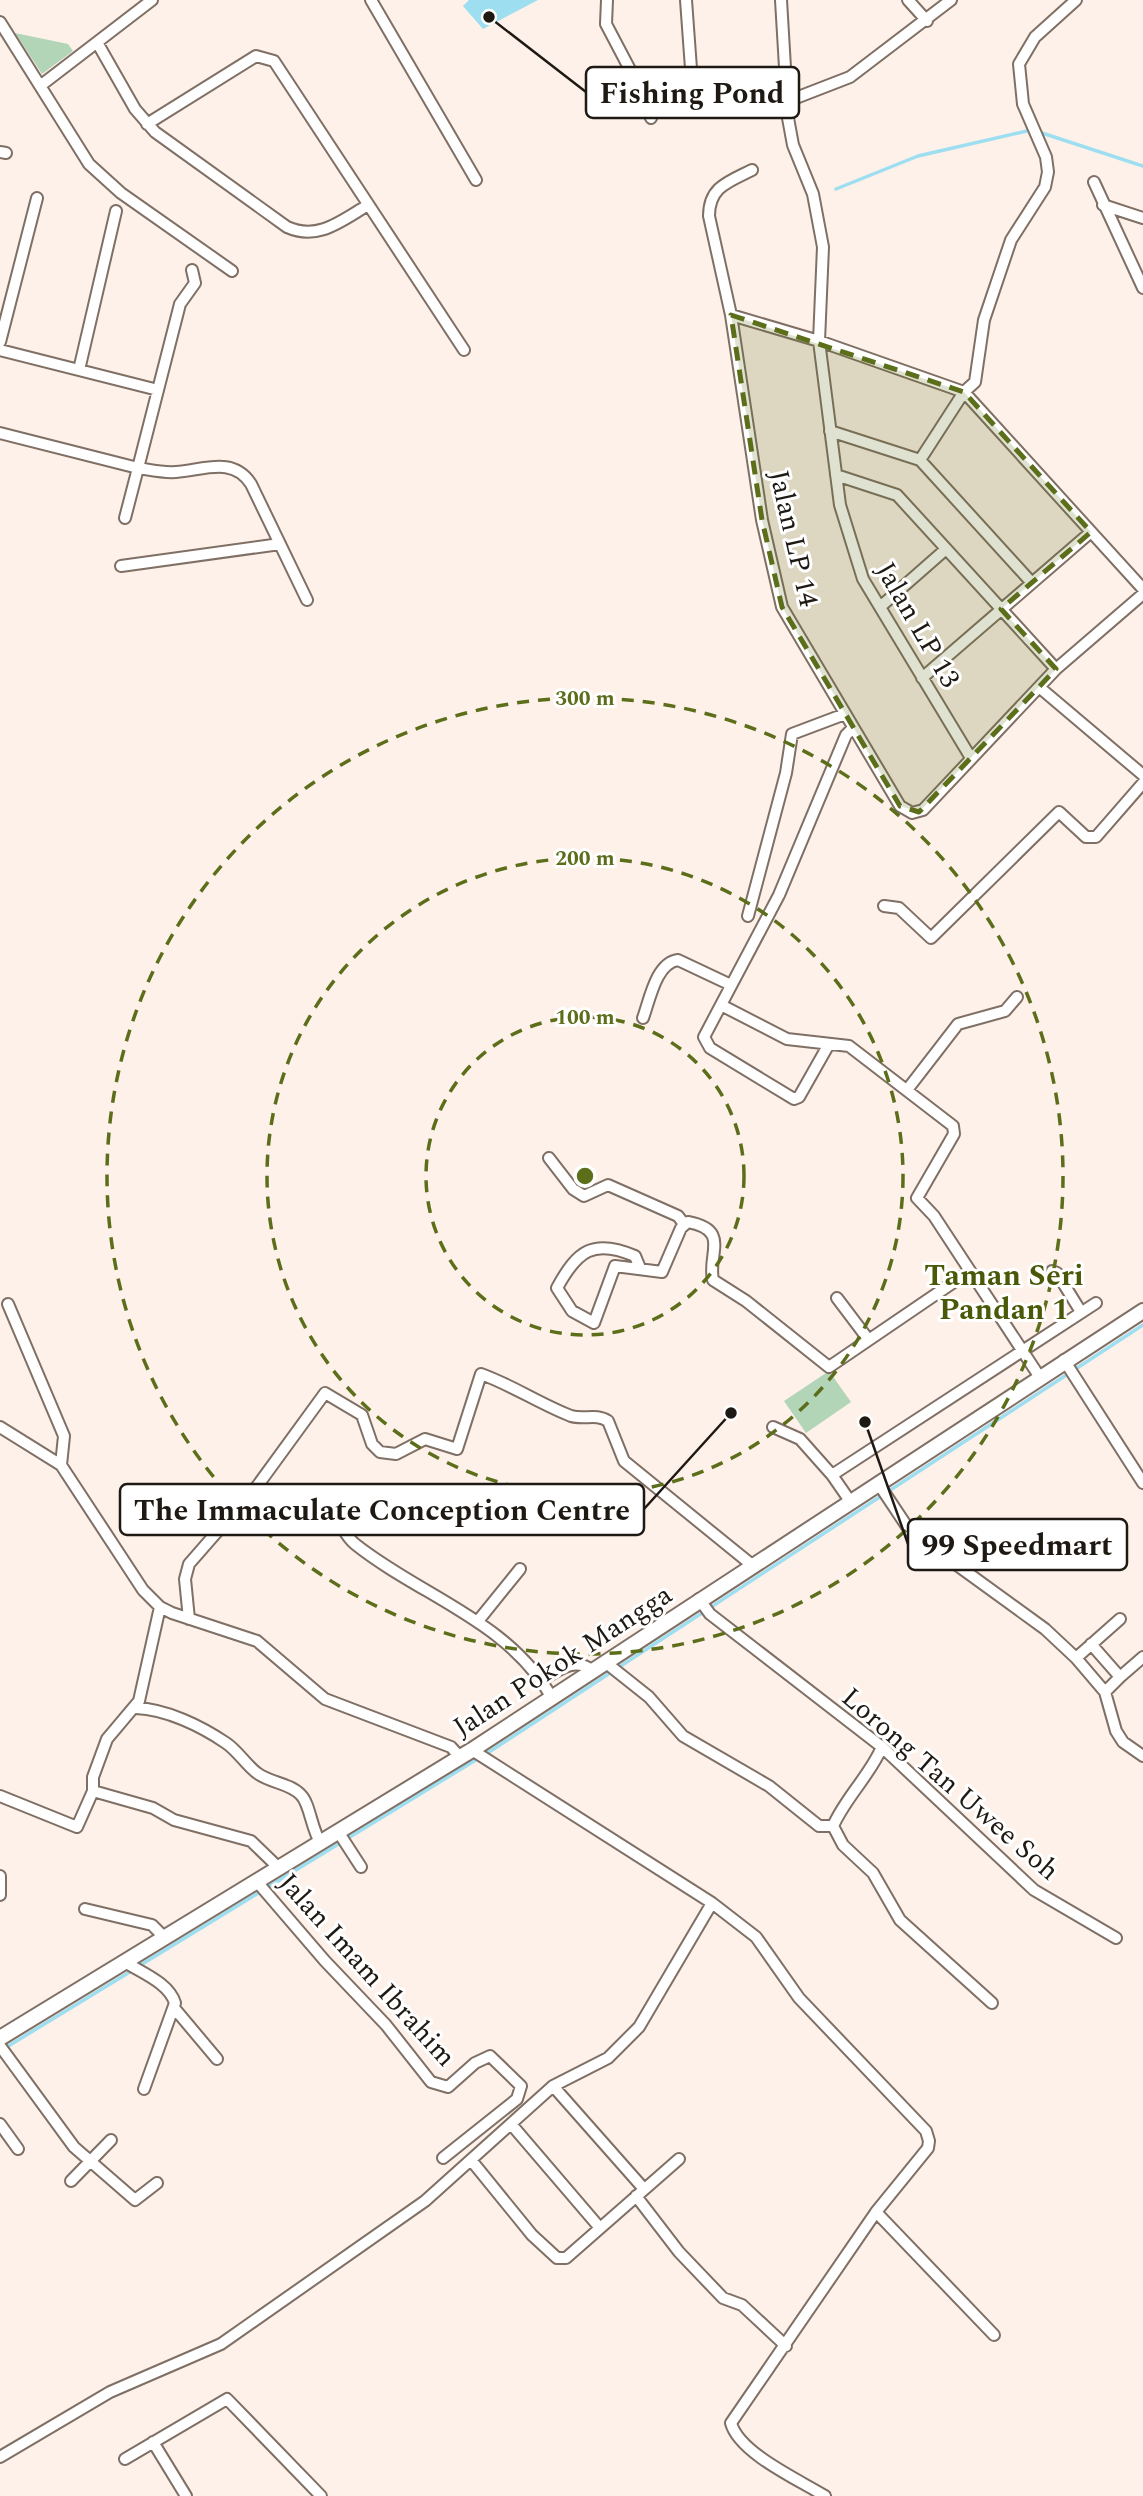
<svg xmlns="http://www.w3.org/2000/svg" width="1143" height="2496" viewBox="0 0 1143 2496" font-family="Spectral,serif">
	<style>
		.green { fill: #b2d5b8 }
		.water { fill: #9ddef1 }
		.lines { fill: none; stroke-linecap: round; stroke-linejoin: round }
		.stream { stroke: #9ddef1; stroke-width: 3.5 }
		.minor-casing { stroke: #7f6f64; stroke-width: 14 }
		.major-casing { stroke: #7f6f64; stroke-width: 18 }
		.minor { stroke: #fff; stroke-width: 10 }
		.major { stroke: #fff; stroke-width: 14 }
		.marked { fill: #5d6e1b; fill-opacity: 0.2; stroke: #5d6e1b; stroke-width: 5; stroke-dasharray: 14 9; stroke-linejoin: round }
		.ring { fill: none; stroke: #5d6e1b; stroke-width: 3.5; stroke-dasharray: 12 9 }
		.labels { text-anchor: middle; stroke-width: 6; stroke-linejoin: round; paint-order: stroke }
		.street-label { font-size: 28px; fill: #1f1914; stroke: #fff }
		.neighbourhood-label { font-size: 30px; font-weight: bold; fill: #4a5908; stroke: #fff }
		.centre { fill: #5d6e1b; stroke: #fff; stroke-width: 3.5 }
		.ring-label { font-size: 21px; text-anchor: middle; font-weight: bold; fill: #5d6e1b; stroke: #fff; stroke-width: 6; stroke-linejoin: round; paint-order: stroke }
		.leader { fill: none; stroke: #1f1914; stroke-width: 2.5 }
		.callout-dot { fill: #1f1914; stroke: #fff; stroke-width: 2.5 }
		.callout { fill: #fff; stroke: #1f1914; stroke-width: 2.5 }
		.callout-label { font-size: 30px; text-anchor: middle; font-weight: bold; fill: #1f1914 }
	</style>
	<rect width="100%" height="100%" fill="#fdf1ea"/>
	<path class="green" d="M 15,33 L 68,44 L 73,51 L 42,74 Z
		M 829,1371 L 851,1402 L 806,1433 L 784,1401 Z"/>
	<path class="water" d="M 469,0 L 538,0 L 483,29 L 463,6 Z"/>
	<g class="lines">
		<path class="stream" d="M 1042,133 L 1143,166
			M 836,189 L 918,156 L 1027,131
			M 486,1754 L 1143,1325
			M 139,1966 L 479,1758
			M 5,2048 L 133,1970"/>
		<defs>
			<path id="minor" d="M 371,0 L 476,180
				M 607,0 L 606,24 L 637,83 L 651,118
				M 686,0 L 693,96
				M 781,0 L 788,118 L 793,145 L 813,194 L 823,247 L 819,341 L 840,505 L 863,579 L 971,758
				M 908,0 L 927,21
				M 0,22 L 89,164 L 121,193 L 232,271
				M 98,44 L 135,109 L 155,132 L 287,227 C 318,241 341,221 368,205
				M 40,86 L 152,0
				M 741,105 L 788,101 L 850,77 L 951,0
				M 147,124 L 256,56 L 274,61 L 464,350
				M 0,152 L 6,153
				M 752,170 C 728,182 709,187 709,216 L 731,315 L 762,520 L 782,607 L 900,806 L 912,813 L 923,810 L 1056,669 L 1143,594
				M 1094,182 L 1143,288
				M 1103,205 L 1143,218
				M 731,315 L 819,341 L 964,392 L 1143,589
				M 0,342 L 37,198
				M 0,350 L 158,390
				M 79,370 L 116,211
				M 830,431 L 920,460 L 1032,583
				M 0,433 L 138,468 L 180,304 L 195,283 L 192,270
				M 920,460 L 964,392 L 975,382 L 984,320 L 1011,240 L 1045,187 L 1048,172 L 1046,157 L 1023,104 L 1019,64 L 1035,37 L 1076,0
				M 836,475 L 897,495 L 1056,669
				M 125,518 L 138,468 C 151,470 163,473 176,472 C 204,470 233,456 251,484 L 307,600
				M 121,566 L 280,544
				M 880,607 L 946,549
				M 922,678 L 1091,532
				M 1039,687 L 1143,775
				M 884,906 L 899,908 L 931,938 L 1059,812 L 1086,837 L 1096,837 L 1143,783
				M 748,916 L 786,773 L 792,734 L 845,714
				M 721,1005 L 787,1039 L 849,1046 L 953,1126 L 954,1134 L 917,1198 L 934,1216 L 1039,1376
				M 643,1018 C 650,999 656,963 678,960 L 731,985
				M 829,1044 L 799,1097 L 794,1099 L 710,1048 L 704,1037 L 779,895 L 846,735 L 853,728
				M 907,1090 L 958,1024 L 1005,1011 L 1017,997
				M 549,1158 L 573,1189 L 584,1196 L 608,1185 L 678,1216 L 684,1224
				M 640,1268 L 635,1256 C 593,1238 577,1251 557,1288 L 572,1311 L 594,1323 L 615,1266 L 662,1272 L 681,1228 L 688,1222 C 731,1230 707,1254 713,1280 L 746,1301 L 829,1367 L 970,1271
				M 1052,1271 L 1057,1273 L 1081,1312
				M 837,1298 L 868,1339
				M 8,1304 L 64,1436 L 61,1465
				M 1064,1360 L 1143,1483
				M 0,1427 L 61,1465 L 143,1590 L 160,1607 L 172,1613 L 257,1641 L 325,1699 L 451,1747 L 460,1757
				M 773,1427 L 800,1439 L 832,1475 L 850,1501
				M 832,1475 L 1096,1303
				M 878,1483 L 910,1531 L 1045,1629 L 1076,1658 L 1105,1692 L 1116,1731 L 1123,1742 L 1143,1756
				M 258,1485 L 295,1509 L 336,1518 C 343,1527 346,1537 355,1544 C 420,1596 509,1621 552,1698
				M 699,1599 L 710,1614 L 882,1747 L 1034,1890 L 1116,1938
				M 160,1607 L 139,1701 L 107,1739 L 93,1777 L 93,1791 L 153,1808 L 174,1820 L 251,1841 L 280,1869
				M 189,1619 L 185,1579 L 189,1564 L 258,1485 L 325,1393 L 362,1415 L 372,1444 L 380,1452 L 396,1454 L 425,1439 L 457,1449 L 481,1374 C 512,1385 540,1404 571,1416 C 584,1420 596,1413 608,1421 L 624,1461 L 752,1565
				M 478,1621 L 520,1569
				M 1091,1644 L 1120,1677 L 1105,1692
				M 1076,1658 L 1120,1619
				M 605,1662 L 649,1697 L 683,1736 L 769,1786 L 819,1826 L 833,1826
				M 1120,1677 L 1143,1657
				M 542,1680 C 559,1670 575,1656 593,1671
				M 136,1708 C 166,1709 201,1726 226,1743 C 238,1751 246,1765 257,1773 C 270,1783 290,1783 301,1795 C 310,1804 311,1828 321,1844
				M 882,1747 C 870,1775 846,1797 833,1826 L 843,1845 L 873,1873 L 900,1920 L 992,2003
				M 472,1750 L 712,1903 L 756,1937 L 799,1998 L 926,2131 L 929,2141 L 928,2148 L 876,2212 L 994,2335
				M 0,1796 L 77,1827 L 93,1791
				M 339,1833 L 361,1867
				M 0,1876 L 0,1895
				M 258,1883 L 325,1961 L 386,2025 L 431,2082 L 448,2087 L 475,2063 L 490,2056 L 521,2086 L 517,2099 L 443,2158
				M 85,1909 L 152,1925 L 165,1938
				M 125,1962 C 142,1973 169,1983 175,2003 L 144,2089
				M 175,2009 L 217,2059
				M 0,2046 L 74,2147 L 135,2200 L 157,2183
				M 553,2086 L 644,2189
				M 0,2124 L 18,2149
				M 511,2124 L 600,2228
				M 471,2160 L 532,2235 L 557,2258 L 566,2258 L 679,2159
				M 71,2181 L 111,2140
				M 636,2196 L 679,2252 L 723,2298 L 742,2305 L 786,2346
				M 153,2442 L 186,2496
				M 0,2457 L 110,2392 L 221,2344 L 425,2201 L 553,2086 L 608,2058 L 639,2027 L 712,1903
				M 125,2459 L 227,2399 L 321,2496
				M 825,2496 C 799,2480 739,2453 731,2423 L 876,2212"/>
			<path id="major" d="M 0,2038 L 472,1750 L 1143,1311"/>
		</defs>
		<use href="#minor" class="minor-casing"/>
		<use href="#major" class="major-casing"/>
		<use href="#minor" class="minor"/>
		<use href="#major" class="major"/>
	</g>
	<path class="marked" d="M 731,315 L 964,392 L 1091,532 L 1001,609 L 1056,669 L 919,812 L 900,806 L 782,607 L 762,520 Z"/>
	<g class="ring">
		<circle cx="585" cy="1176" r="159"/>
		<circle cx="585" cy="1176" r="318"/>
		<circle cx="585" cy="1176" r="478"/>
	</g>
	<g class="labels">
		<g class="street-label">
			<text transform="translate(795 538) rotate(77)" y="10">Jalan LP 14</text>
			<text transform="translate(919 624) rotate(60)" y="10">Jalan LP 13</text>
			<text transform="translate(562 1660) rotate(-33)" y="10">Jalan Pokok Mangga</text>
			<text transform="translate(951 1783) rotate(41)" y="10">Lorong Tan Uwee Soh</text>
			<text transform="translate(368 1969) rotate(48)" y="10">Jalan Imam Ibrahim</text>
		</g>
		<g class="neighbourhood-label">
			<text x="1004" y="1285">Taman Seri<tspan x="1004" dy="34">Pandan 1</tspan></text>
		</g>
	</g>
	<circle cx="585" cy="1176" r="10" class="centre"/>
	<g class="ring-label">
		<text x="585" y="705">300 m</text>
		<text x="585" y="865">200 m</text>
		<text x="585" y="1024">100 m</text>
	</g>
	<path class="leader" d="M489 17L586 92M731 1413L644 1509M865 1422L908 1544"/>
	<g class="callout-dot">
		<circle cx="489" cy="17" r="7"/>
		<circle cx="731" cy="1413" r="7"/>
		<circle cx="865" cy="1422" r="7"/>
	</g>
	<g class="callout">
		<rect x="586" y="67" width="213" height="51" rx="7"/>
		<rect x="120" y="1484" width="524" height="51" rx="7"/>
		<rect x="908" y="1519" width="219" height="51" rx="7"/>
	</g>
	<g class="callout-label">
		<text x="692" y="103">Fishing Pond</text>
		<text x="382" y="1520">The Immaculate Conception Centre</text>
		<text x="1017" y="1555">99 Speedmart</text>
	</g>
</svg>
